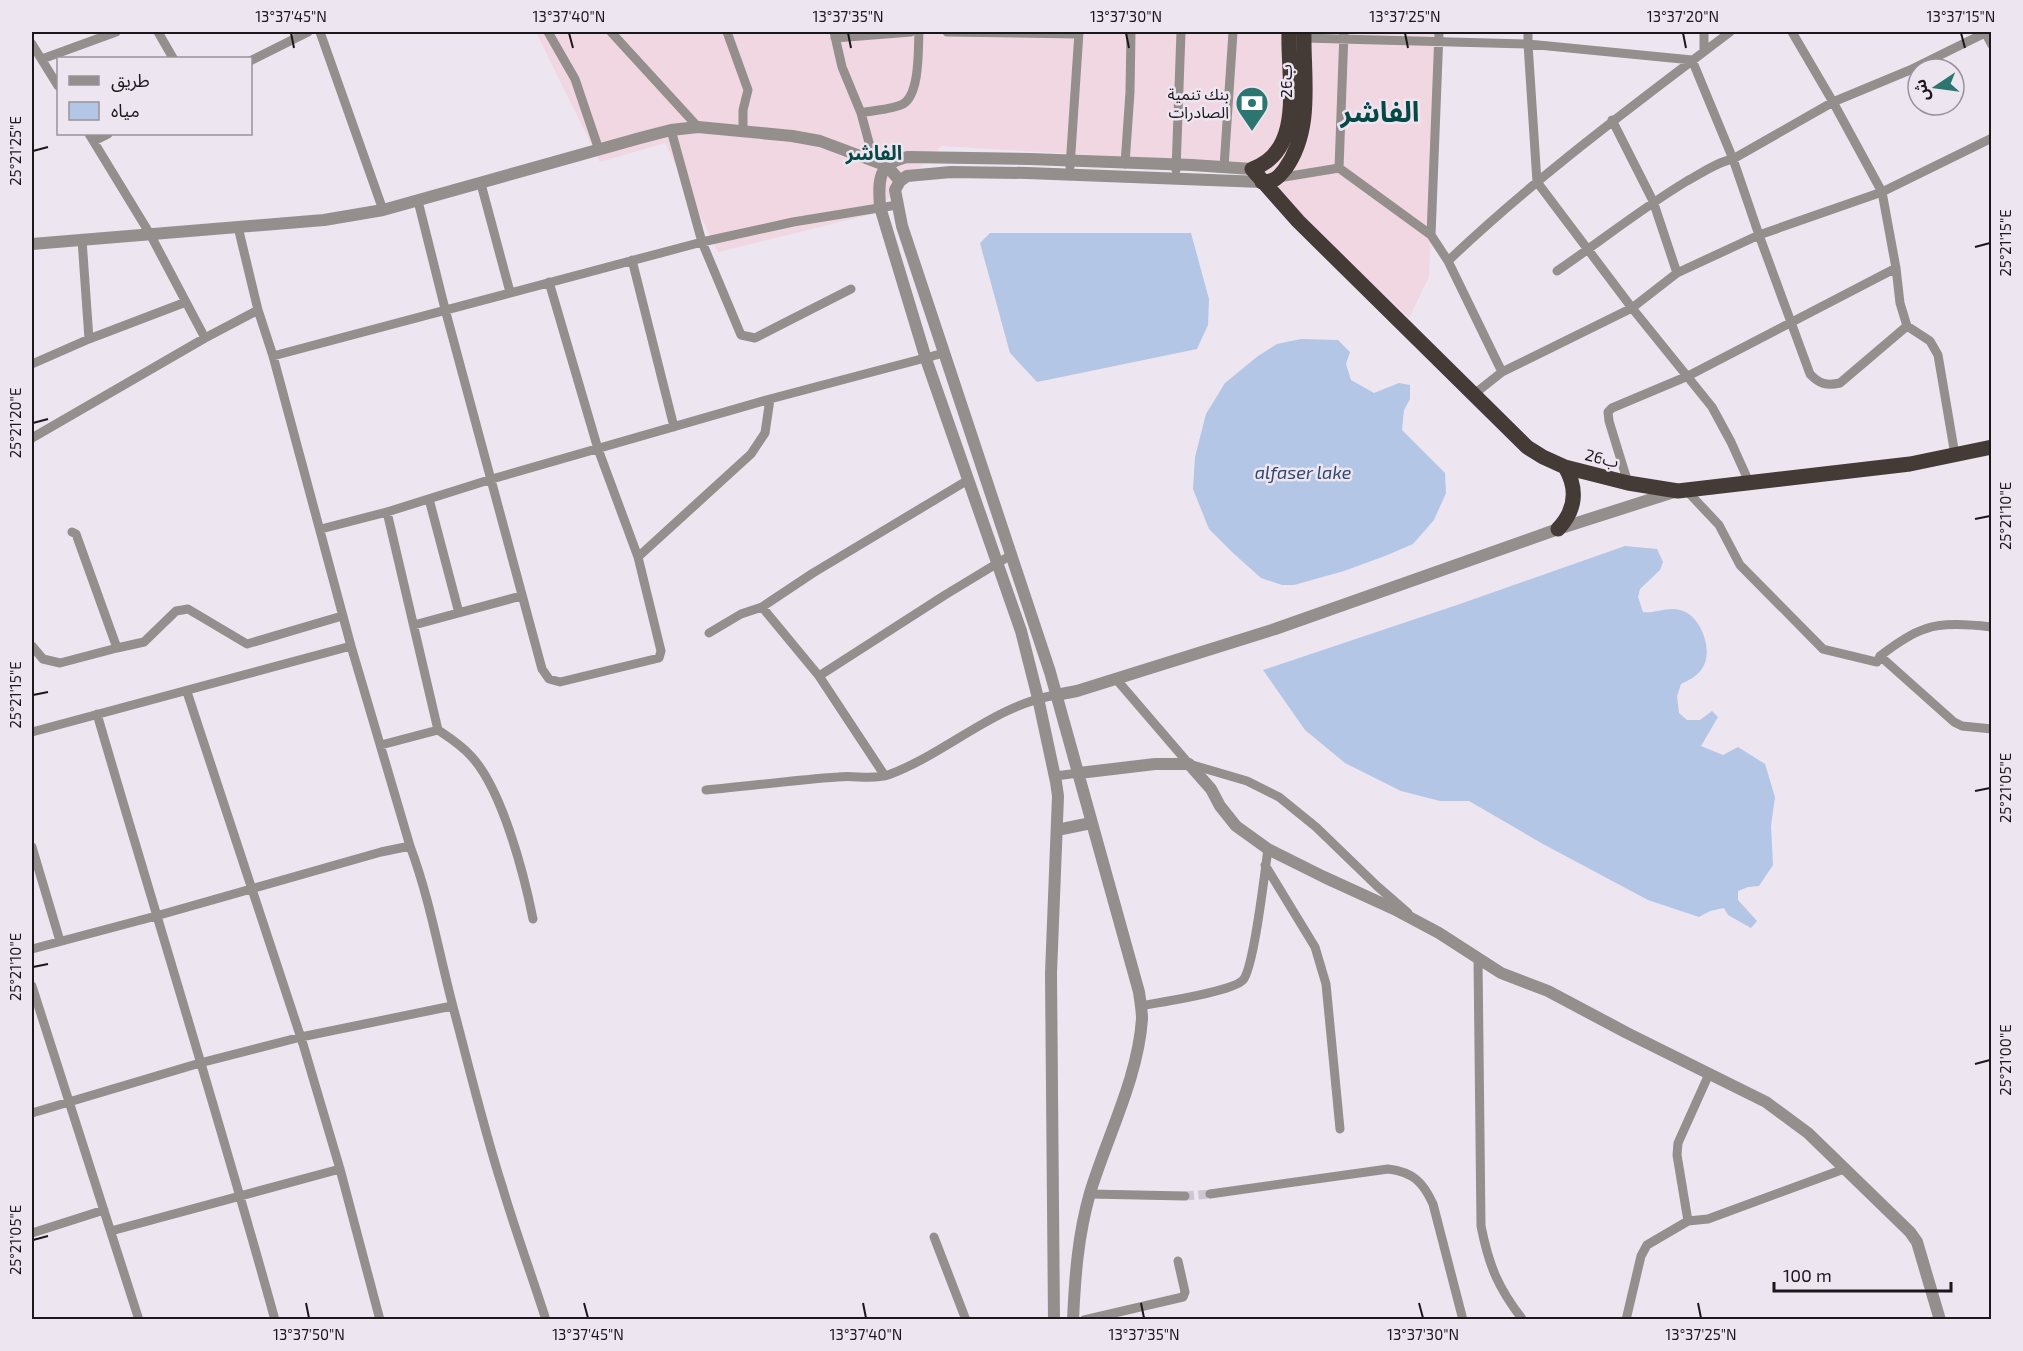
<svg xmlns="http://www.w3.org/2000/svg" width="2023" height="1351" viewBox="0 0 2023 1351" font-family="'Exo 2','Noto Sans Arabic',sans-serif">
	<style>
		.commercial { fill: #f0d7e1 }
		.water { fill: #b4c6e5 }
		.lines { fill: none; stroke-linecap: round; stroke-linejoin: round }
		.minor-tunnel { stroke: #cec6d0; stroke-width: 9; stroke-dasharray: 9 4.5; stroke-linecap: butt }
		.minor { stroke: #948e8c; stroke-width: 9 }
		.tertiary { stroke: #948e8c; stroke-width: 12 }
		.trunk { stroke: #443a36; stroke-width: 15 }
		.ticks { fill: none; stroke: #1b181c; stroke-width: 2 }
		.labels { text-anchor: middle; stroke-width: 5; stroke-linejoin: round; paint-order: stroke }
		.street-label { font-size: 16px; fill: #1b181c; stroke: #ede5f0 }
		.poi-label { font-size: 16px; fill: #1b181c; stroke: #ede5f0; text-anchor: end }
		.water-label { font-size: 18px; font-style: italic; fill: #2f4872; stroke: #ede5f0 }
		.quarter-label { font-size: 20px; font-weight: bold; fill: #064845; stroke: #ede5f0 }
		.town-label { font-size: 28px; font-weight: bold; fill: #064845; stroke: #ede5f0 }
		.neatline { fill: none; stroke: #1b181c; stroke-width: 2 }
		.ticks-label { font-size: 15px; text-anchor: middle; fill: #1b181c }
	</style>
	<rect width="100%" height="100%" fill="#ede5f0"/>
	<path class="commercial" d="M 536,32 L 1439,32 L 1429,277 L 1409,318 L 1248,165 L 942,146 L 873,214 L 718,252 L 665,143 L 600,162 Z"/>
	<path class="water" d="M 990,233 L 1191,233 L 1209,299 L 1208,325 L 1197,349 L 1037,382 L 1010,353 L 980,243 Z
		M 1301,339 L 1338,340 L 1350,352 L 1346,364 L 1351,380 L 1374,393 L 1399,383 L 1410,385 L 1410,399 L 1404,410 L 1402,430 L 1445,473 L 1446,493 L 1434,520 L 1413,544 L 1385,556 L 1344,571 L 1294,585 L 1282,585 L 1261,578 L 1232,552 L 1209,529 L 1193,489 L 1195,457 L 1206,414 L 1225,383 L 1258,356 L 1277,344 Z
		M 1625,546 L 1657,549 L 1663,562 L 1660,570 L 1640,589 L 1638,597 L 1643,612 C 1657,614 1668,605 1683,611 C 1702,618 1713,651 1703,667 C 1698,676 1689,680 1681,684 L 1677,696 L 1679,713 L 1687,720 L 1700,720 L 1712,711 L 1718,717 L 1701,746 L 1723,755 L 1738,747 L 1765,764 L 1775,797 L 1771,826 L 1773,865 L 1759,886 L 1748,887 L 1738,891 L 1738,900 L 1757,921 L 1751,928 L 1728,915 L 1724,908 L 1710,911 L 1699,917 L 1648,900 L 1543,844 L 1469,801 L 1440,801 L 1401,791 L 1345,763 L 1305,730 L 1263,670 L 1457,605 Z"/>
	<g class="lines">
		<path class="minor-tunnel" d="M 1185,1196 L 1210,1194"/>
		<path class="minor" d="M 158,32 L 173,58
			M 320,32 L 383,210
			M 548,32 L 575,79 L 599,150
			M 611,32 L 698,127
			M 727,32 L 748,90 L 743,110 L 743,131
			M 834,32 L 842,67 L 861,113 L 874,161
			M 947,32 L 1079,34
			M 1439,32 L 1431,235 L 1448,261 L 1502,372
			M 1528,32 L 1528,44 L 1537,182 L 1632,308 L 1712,407 L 1731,442 L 1749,482
			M 1704,32 L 1704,51
			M 1792,32 L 1833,102 L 1882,192 L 1896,268 L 1900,303 L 1907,326 L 1930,341 L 1938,355 L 1955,455
			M 1985,32 L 1992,45
			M 835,38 L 911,32
			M 1304,38 L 1528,44 L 1692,60 L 1733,159 L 1759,235 L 1810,374 C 1819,384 1827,386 1840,383 L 1907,326
			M 32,44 L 58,86
			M 42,59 L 116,32
			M 250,61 L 308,32
			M 861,113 C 873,110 891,110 903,104 C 920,94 918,50 919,32
			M 1612,120 L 1653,201 L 1677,273
			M 671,130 L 702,242 L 741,335 L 755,338 L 851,289
			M 89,134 L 150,234 L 205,338
			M 94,141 L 108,134
			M 1125,164 L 1130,92 L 1131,32
			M 1070,167 L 1079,32
			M 1224,167 L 1233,32
			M 1339,168 L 1344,32
			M 1176,170 L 1181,32
			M 1278,178 L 1339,168 L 1431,235
			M 481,184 L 510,292
			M 418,201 L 445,309 L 542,669 L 549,679 L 560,682 L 659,658 L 661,651 L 638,557 L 598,449 L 549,282
			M 82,240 L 89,339
			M 632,260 L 674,427
			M 1448,261 C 1536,177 1634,105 1730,32
			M 1557,271 C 1601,241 1642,208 1687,181 C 1702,173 1717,162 1733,159 L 1833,102 L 1910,70 L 1987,32
			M 273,356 L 702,242 L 793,222 L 897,205
			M 32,364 L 89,339 L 186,302
			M 1473,395 L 1502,372 L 1632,308 L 1677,273 L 1759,235 L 1882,192 L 1992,138
			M 32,438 L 205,338 L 258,310
			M 1628,483 L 1609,421 L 1608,412 L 1612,408 L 1688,376 L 1896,268
			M 1686,490 L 1719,525 L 1740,565 L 1823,649 L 1877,662 L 1880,656 L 1954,722 L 1962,726 L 1992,729
			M 429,499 L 459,613
			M 321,529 L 387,512 L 492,479 L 770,399 L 944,353
			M 72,532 L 76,534 L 117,648
			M 638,557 L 751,454 L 765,433 L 770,399
			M 762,607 L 819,676 L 885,776
			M 414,625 L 521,596
			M 709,633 L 741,614 L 762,607 L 813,573 L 968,480
			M 32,646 L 43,659 L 60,663 L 117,648 L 144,642 L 176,611 L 188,609 L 247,644 L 342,616
			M 1880,656 C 1893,646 1909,634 1925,629 C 1943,622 1972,625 1992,627
			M 819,676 L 945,595 L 1011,555
			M 1116,679 L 1189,764 L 1247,781 L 1279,797 L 1316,827 L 1377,886 L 1408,913
			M 187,692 L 303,1044 L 340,1169 L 380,1320
			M 97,714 C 156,916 219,1117 275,1320
			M 438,730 C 450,738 461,745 471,756 C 502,789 524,874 533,919
			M 32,732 L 351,646
			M 381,745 L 438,730 L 387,512
			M 1055,776 L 1079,773
			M 706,790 C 750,786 794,780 838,777 C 853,775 873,780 888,775 C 946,754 994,705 1056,695
			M 410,846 C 431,902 440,960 456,1018 C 471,1075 485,1133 503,1189 C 516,1233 532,1276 546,1320
			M 32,847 L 60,941
			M 1265,865 L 1315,947 L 1326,984 L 1340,1129
			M 32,949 L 156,916 L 381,852 L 410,846 L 351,646 L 273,356 L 258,310 L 238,227
			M 1478,958 L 1481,1226 C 1489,1266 1498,1288 1523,1320
			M 32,986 L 139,1320
			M 1140,1006 C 1160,1002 1232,992 1243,980 C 1254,968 1265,870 1268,849
			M 32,1113 L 200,1063 L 301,1037 L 452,1006
			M 1090,1194 L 1185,1196
			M 1210,1194 L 1388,1169 C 1413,1172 1423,1182 1433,1204 L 1463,1320
			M 1688,1221 L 1677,1155 L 1678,1143 L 1709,1074
			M 111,1231 L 340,1169
			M 32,1233 L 104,1210
			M 934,1237 L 966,1320
			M 1084,1320 L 1183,1297 L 1185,1292 L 1178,1261
			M 1626,1320 L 1641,1256 L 1647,1245 L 1688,1221 L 1708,1219 L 1844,1169"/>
		<path class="tertiary" d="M 32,244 L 324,220 L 383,210 L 640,138 L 671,130 L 698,127 L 792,136 L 820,141 L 887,166 L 900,181
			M 1056,695 L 1077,691 L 1275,629 L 1558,529 L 1677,491
			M 1079,773 L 1155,764 L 1189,764 L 1211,789 L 1220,806 L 1236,826 L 1268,849 L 1324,877 L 1394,909 L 1439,933 L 1501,973 L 1548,991 L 1627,1033 L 1766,1102 L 1808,1133 L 1910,1232 L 1917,1242 L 1940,1320
			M 1057,830 L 1091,823
			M 1054,1320 L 1051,973 L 1058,796 L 1056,782 L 1038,698 L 1021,631 L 926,359 L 880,207 C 878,180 878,162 908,157 L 1030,159 L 1192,165 L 1252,169
			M 1073,1320 C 1075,1276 1078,1235 1090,1193 C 1107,1137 1138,1078 1142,1019 C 1142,1010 1140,1000 1139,992 L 1050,672 L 902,226 L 895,190 L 900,181 L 907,176 L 951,172 L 1027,173 L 1262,182"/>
		<path class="trunk" d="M 1289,32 C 1287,76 1306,151 1252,169 L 1298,221 L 1527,447 L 1543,457 L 1565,467 L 1628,483 L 1678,491 L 1910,464 L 1992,447
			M 1262,182 C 1274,182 1278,178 1285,169 C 1314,129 1303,77 1304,32
			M 1558,529 C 1576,510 1578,489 1565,467"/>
	</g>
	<path class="ticks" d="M 291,33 L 294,48M 569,33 L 573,48M 848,33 L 851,48M 1126,33 L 1129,48M 1405,33 L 1408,48M 1683,33 L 1686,48M 1961,33 L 1965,48M 33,151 L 48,147M 1975,247 L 1990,243M 33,423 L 48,419M 1975,519 L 1990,516M 33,695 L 48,692M 1975,791 L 1990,788M 33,967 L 48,964M 1975,1064 L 1990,1060M 33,1240 L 48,1236M 306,1303 L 309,1318M 584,1303 L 588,1318M 863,1303 L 866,1318M 1141,1303 L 1144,1318M 1419,1303 L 1423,1318M 1698,1303 L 1701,1318"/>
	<defs>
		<symbol id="bank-pin" viewBox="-11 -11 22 30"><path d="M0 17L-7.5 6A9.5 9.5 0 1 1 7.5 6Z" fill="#2c7571" stroke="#ede5f0"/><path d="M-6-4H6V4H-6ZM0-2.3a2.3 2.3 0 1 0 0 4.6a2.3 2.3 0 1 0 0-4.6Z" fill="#fff"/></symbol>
	</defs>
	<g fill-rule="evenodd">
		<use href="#bank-pin" x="1233" y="84" width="38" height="52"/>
	</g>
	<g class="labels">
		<g class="street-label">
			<text transform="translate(1286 81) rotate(-90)" y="6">26ب</text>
			<text transform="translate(1602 458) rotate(14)" y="6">26ب</text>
		</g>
		<g class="poi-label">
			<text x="1229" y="100">بنك تنمية<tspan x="1229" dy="18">الصادرات</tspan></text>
		</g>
		<g class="water-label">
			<text x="1303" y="479">alfaser lake</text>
		</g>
		<g class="quarter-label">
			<text x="874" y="160">الفاشر</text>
		</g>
		<g class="town-label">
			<text x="1380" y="122">الفاشر</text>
		</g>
	</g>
	<rect width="2023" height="1351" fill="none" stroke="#ede5f0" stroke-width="66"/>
	<rect x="57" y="57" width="195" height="78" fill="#ede5f0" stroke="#99939b" stroke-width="1.5"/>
	<rect x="69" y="76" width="30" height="9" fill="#948e8c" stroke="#99939b" stroke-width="1.5"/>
	<text x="111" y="87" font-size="18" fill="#1b181c">طريق</text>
	<rect x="69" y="102" width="30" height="18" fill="#b4c6e5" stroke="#99939b" stroke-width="1.5"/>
	<text x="111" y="117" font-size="18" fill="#1b181c">مياه</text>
	<g transform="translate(1936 87) rotate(257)"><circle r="28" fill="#ede5f0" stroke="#99939b" stroke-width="1.5"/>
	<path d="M0-4.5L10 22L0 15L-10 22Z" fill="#2c7571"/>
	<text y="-9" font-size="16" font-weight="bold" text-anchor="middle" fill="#1b181c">ش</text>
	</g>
	<path d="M1774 1282v9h177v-9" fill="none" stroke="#1b181c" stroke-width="3"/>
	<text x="1783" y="1282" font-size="18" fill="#1b181c" stroke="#ede5f0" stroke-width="4.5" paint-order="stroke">100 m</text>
	<rect x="33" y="33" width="1957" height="1285" class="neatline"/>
	<g class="ticks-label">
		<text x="291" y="22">13°37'45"N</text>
		<text x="569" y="22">13°37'40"N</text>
		<text x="848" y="22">13°37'35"N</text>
		<text x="1126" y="22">13°37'30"N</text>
		<text x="1405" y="22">13°37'25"N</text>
		<text x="1683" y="22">13°37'20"N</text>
		<text x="1961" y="22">13°37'15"N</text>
		<text transform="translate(16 151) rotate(-90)" y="5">25°21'25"E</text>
		<text transform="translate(2006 243) rotate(-90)" y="5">25°21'15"E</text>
		<text transform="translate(16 423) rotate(-90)" y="5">25°21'20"E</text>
		<text transform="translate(2006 516) rotate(-90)" y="5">25°21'10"E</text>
		<text transform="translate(16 695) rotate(-90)" y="5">25°21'15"E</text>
		<text transform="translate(2006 788) rotate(-90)" y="5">25°21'05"E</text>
		<text transform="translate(16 967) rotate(-90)" y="5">25°21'10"E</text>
		<text transform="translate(2006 1060) rotate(-90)" y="5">25°21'00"E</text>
		<text transform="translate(16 1240) rotate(-90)" y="5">25°21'05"E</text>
		<text x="309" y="1340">13°37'50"N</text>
		<text x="588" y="1340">13°37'45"N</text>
		<text x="866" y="1340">13°37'40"N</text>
		<text x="1144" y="1340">13°37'35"N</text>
		<text x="1423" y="1340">13°37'30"N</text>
		<text x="1701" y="1340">13°37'25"N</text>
	</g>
</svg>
